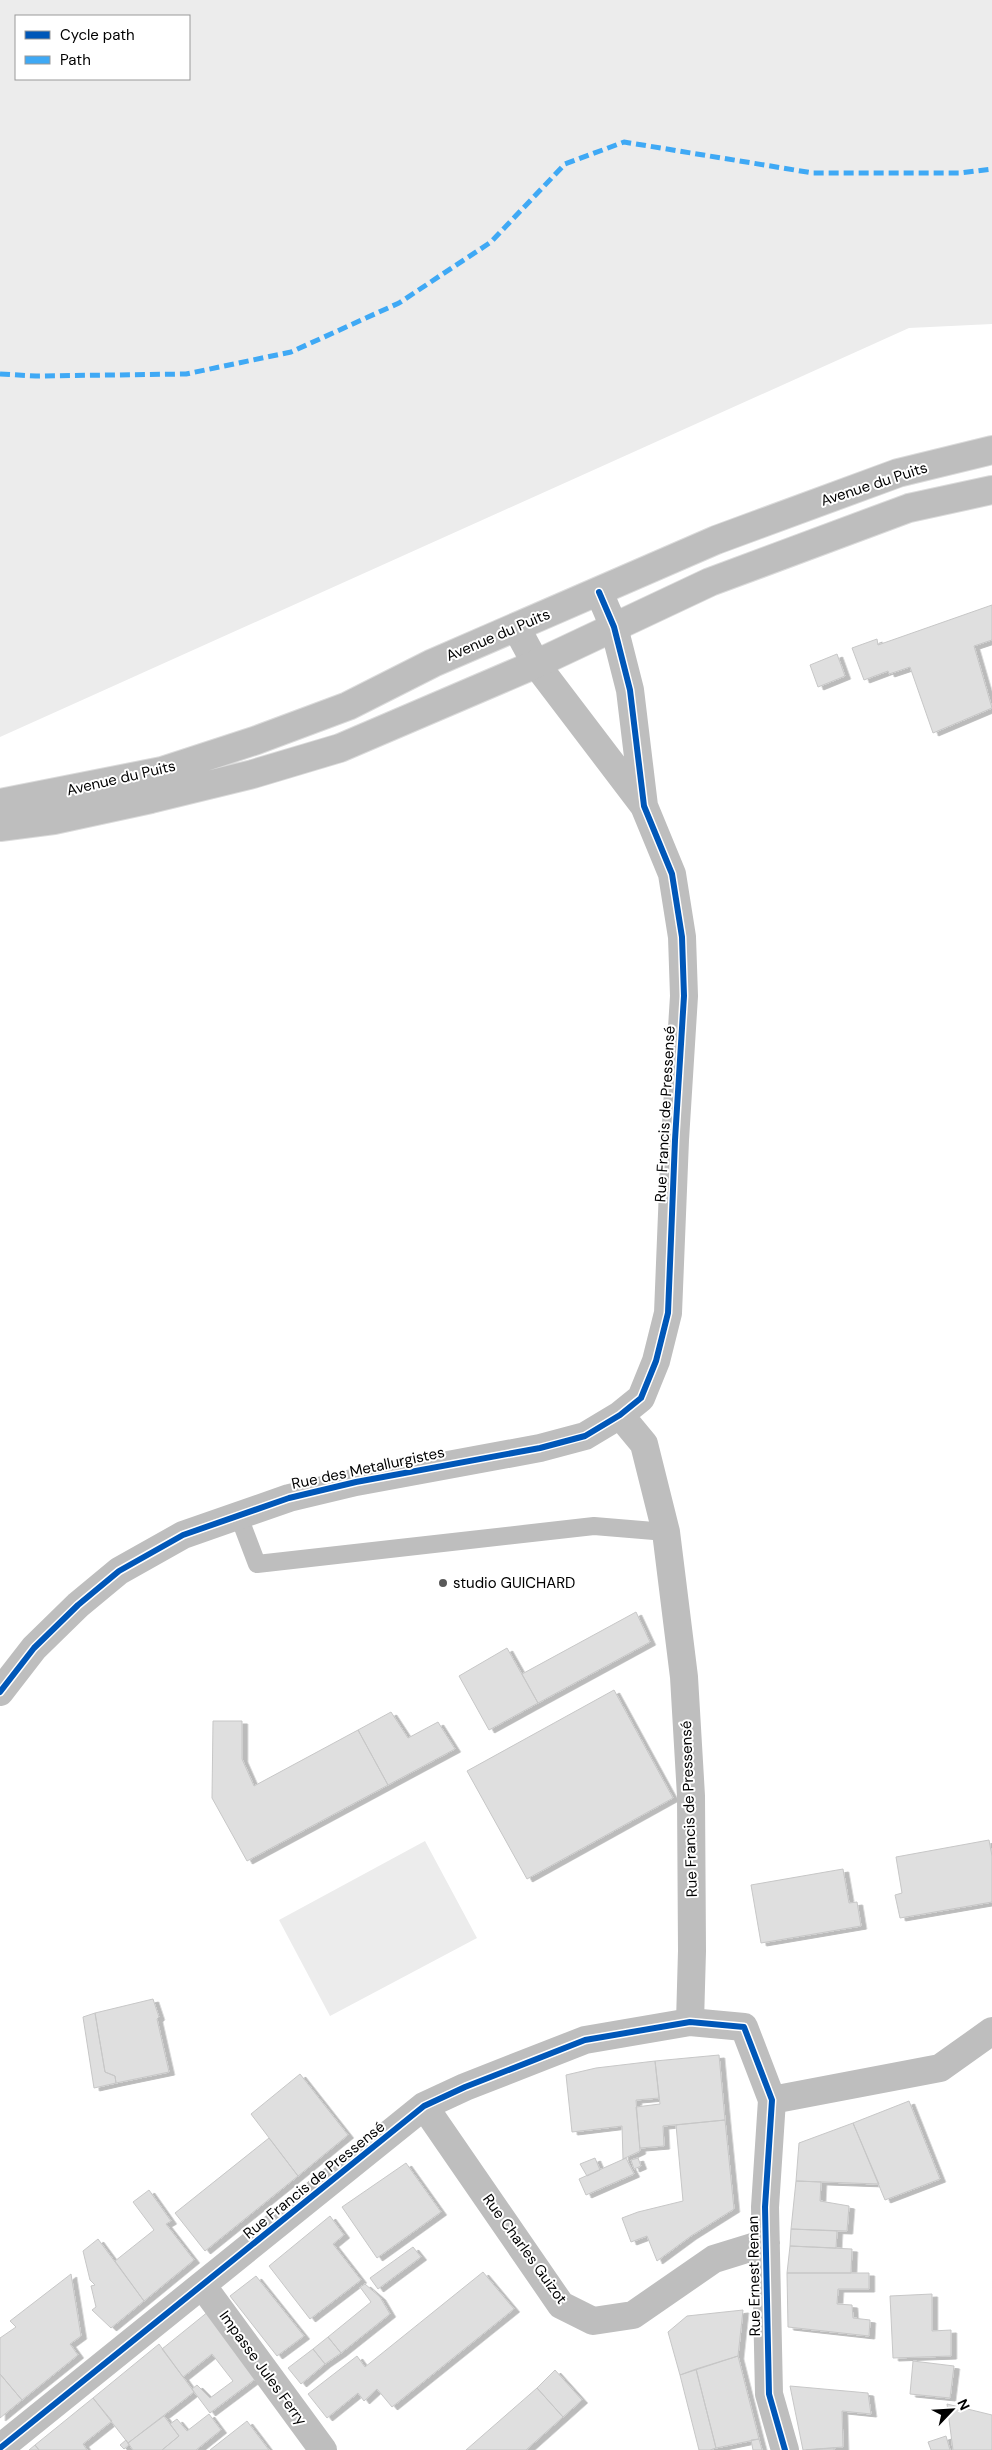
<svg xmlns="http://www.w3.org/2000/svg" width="992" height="2450" viewBox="0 0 992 2450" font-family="'DM Sans',sans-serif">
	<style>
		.green { fill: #ececec; fill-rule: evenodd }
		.building { fill: #dfdfdf; stroke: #c7c7c7; filter: url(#shadow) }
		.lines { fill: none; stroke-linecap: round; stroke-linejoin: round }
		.primary-casing { stroke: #dbdbdb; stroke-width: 30 }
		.lane { stroke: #bebebe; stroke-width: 18 }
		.street { stroke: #bebebe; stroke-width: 28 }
		.primary { stroke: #bebebe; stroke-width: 28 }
		.quiet { stroke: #3fa9f5; stroke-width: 5; stroke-dasharray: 10 5; stroke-linecap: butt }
		.cycleway-casing { stroke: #fff; stroke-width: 9 }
		.cycleway { stroke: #0057b8; stroke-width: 6 }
		.poi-dot { fill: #595959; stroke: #fff; stroke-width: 2 }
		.labels { text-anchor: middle; stroke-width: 4; stroke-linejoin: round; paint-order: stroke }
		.street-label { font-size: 15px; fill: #000; stroke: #fff }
		.poi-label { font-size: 15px; fill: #000; stroke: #fff; text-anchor: start }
	</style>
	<defs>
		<filter id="shadow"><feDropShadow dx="5.5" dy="3" stdDeviation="0" flood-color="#0004"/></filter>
	</defs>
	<rect width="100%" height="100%" fill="#fff"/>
	<path class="green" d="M 0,0 L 992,0 L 992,324 L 909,328 L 0,737 ZM 189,16 L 189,79 L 16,79 L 16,16 Z
		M 425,1841 L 477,1938 L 330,2016 L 279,1920 Z"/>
	<path class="building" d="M 992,605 L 992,640 L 974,646 L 992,708 L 933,733 L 910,667 L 889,674 L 888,671 L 864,680 L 852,648 L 877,639 L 878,645 Z
		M 837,654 L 845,676 L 818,687 L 810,665 Z
		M 636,1612 L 650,1642 L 538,1703 L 522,1674 Z
		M 507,1648 L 538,1703 L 489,1730 L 459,1676 Z
		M 614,1690 L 673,1798 L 527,1879 L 467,1771 Z
		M 391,1712 L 408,1738 L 438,1722 L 455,1749 L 388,1785 L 358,1730 Z
		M 213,1721 L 242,1721 L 242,1759 L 254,1786 L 358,1730 L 388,1785 L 247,1861 L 212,1798 Z
		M 989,1840 L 992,1856 L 992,1902 L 900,1918 L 895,1895 L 902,1893 L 896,1857 Z
		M 843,1869 L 849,1903 L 857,1902 L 861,1926 L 761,1943 L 751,1885 Z
		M 153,1999 L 159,2017 L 157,2019 L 169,2072 L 116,2083 L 115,2076 L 105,2072 L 95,2013 Z
		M 95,2013 L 105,2072 L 115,2076 L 116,2083 L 94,2088 L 83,2017 Z
		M 719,2055 L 725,2120 L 663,2126 L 664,2146 L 640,2148 L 636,2107 L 660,2104 L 655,2061 Z
		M 655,2061 L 659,2098 L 636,2100 L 640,2151 L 623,2159 L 622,2126 L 572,2132 L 566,2075 L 596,2068 Z
		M 300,2074 L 348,2135 L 298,2176 L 251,2114 Z
		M 909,2101 L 940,2179 L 885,2200 L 853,2123 Z
		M 725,2120 L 734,2209 L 691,2236 L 657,2261 L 647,2236 L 631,2242 L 622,2218 L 638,2212 L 683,2201 L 676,2125 Z
		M 853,2123 L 879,2184 L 796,2181 L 799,2143 Z
		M 269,2138 L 298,2176 L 205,2251 L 175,2213 Z
		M 595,2158 L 600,2170 L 587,2176 L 580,2164 Z
		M 626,2158 L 634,2174 L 586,2195 L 579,2179 Z
		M 638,2158 L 641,2166 L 634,2169 L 631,2160 Z
		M 406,2163 L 441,2212 L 377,2258 L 342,2207 Z
		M 796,2181 L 821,2182 L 820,2201 L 849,2206 L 847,2231 L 791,2229 Z
		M 149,2190 L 171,2221 L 166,2224 L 194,2260 L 144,2301 L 115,2261 L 154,2230 L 133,2202 Z
		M 330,2216 L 344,2235 L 333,2244 L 361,2280 L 310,2319 L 269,2266 Z
		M 791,2229 L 837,2231 L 836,2248 L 790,2246 Z
		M 98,2239 L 144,2301 L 111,2328 L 92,2310 L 96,2307 L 91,2286 L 95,2285 L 90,2280 L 83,2251 Z
		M 790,2246 L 852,2249 L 851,2273 L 787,2273 Z
		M 413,2247 L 421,2257 L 378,2289 L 370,2278 Z
		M 483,2272 L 514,2309 L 392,2407 L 377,2389 L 364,2401 L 358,2393 L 327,2418 L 308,2394 L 357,2356 L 365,2367 Z
		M 787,2273 L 869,2273 L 869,2289 L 838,2289 L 837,2304 L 852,2305 L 853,2318 L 870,2320 L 869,2336 L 788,2327 Z
		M 71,2274 L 81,2336 L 70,2344 L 78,2355 L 22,2400 L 0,2374 L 0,2338 L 16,2327 L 10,2321 Z
		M 256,2276 L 304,2336 L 277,2356 L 230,2296 Z
		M 365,2284 L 380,2297 L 390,2314 L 341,2353 L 328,2337 L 371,2302 L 360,2287 Z
		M 932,2294 L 932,2331 L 951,2330 L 951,2356 L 893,2358 L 890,2296 Z
		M 743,2310 L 738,2356 L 680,2375 L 668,2332 L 687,2316 Z
		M 209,2311 L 258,2377 L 210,2413 L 192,2389 L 197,2385 L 210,2398 L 233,2381 L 212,2354 L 183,2377 L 162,2349 Z
		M 328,2337 L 341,2353 L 325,2364 L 313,2349 Z
		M 159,2344 L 194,2392 L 128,2443 L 93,2398 Z
		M 313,2349 L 325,2364 L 301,2384 L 288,2368 Z
		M 738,2356 L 759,2439 L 716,2448 L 696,2369 Z
		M 913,2361 L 954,2366 L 950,2398 L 910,2394 Z
		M 696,2369 L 716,2448 L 710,2450 L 699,2450 L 680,2375 Z
		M 555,2370 L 582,2400 L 563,2417 L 537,2388 Z
		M 0,2374 L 22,2400 L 0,2418 Z
		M 790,2386 L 868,2393 L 871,2414 L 842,2411 L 843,2447 L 803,2450 Z
		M 537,2388 L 563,2417 L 526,2450 L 466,2450 Z
		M 93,2398 L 112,2421 L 83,2444 L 87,2450 L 39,2450 L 35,2445 Z
		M 947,2404 L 992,2415 L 992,2450 L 953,2450 Z
		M 209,2414 L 221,2430 L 196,2450 L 162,2450 L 179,2436 L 170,2424 L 177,2419 L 187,2431 Z
		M 164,2416 L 179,2436 L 162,2450 L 133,2450 L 128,2443 Z
		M 247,2421 L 269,2450 L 210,2450 Z
		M 946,2436 L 950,2450 L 931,2450 L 928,2442 Z
		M 759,2439 L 762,2450 L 753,2450 L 751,2440 Z
		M 126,2440 L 129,2445 L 124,2449 L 120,2445 Z
		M 35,2445 L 39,2450 L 29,2450 Z
		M 834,2448 L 834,2450 L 806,2450 Z"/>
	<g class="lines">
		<defs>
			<path id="primary" d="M 0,803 L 162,771 L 257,740 L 348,706 L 433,663 L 716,540 L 898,473 L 992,450
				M 0,827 L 54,820 L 151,799 L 253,774 L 340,748 L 536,664 L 710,582 L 909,508 L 992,490"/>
		</defs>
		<use href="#primary" class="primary-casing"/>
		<path class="lane" d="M 238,1514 L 257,1564 L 594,1526 L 666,1532"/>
		<path class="street" d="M 516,627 L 536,664 L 644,806
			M 620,1415 L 644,1444 L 666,1532 L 684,1677 L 691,1796 L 692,1951 L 690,2022
			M 0,1692 L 34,1648 L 78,1605 L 119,1571 L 183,1535 L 289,1498 L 356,1482 L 540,1448 L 585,1436 L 620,1415 L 641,1398 L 656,1361 L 668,1313 L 675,1140 L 684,996 L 682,937 L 672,874 L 644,806 L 630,690 L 614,627 L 599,592
			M 772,2100 L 940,2068 L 992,2031
			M 424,2106 L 561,2305 L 593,2321 L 633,2315 L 714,2259 L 766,2243
			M 202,2285 L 323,2450
			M 0,2448 L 424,2106 L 465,2087 L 585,2040 L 690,2022 L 744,2027 L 772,2100 L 765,2207 L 769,2394 L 785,2450"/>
		<use href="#primary" class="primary"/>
		<path class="quiet" d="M 0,374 L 36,376 L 186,374 L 291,352 L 399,303 L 491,242 L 565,164 L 624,142 L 813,173 L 960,173 L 992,169"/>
		<defs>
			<path id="cycleway" d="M 0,1692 L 34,1648 L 78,1605 L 119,1571 L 183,1535 L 289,1498 L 356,1482 L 540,1448 L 585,1436 L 620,1415 L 641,1398 L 656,1361 L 668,1313 L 675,1140 L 684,996 L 682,937 L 672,874 L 644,806 L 630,690 L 614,627 L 599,592
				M 0,2448 L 424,2106 L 465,2087 L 585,2040 L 690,2022 L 744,2027 L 772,2100 L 765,2207 L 769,2394 L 785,2450"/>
		</defs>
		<use href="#cycleway" class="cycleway-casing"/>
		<use href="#cycleway" class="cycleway"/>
	</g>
	<circle class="poi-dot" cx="443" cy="1583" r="5"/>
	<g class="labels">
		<g class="street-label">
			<text transform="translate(874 484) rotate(-18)" y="5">Avenue du Puits</text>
			<text transform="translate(498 635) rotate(-23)" y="5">Avenue du Puits</text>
			<text transform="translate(121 778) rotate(-13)" y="5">Avenue du Puits</text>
			<text transform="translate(665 1114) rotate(-87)" y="5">Rue Francis de Pressensé</text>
			<text transform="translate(368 1468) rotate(-12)" y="5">Rue des Metallurgistes</text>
			<text transform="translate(689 1809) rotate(-92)" y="5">Rue Francis de Pressensé</text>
			<text transform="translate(314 2180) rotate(-39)" y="5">Rue Francis de Pressensé</text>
			<text transform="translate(525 2249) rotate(54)" y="5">Rue Charles Guizot</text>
			<text transform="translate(754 2276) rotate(-91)" y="5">Rue Ernest Renan</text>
			<text transform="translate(263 2368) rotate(54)" y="5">Impasse Jules Ferry</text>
		</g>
		<g class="poi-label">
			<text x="453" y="1588">studio GUICHARD</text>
		</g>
	</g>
	<rect x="15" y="15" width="175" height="65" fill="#ffffff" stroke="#999999"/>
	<rect x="25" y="31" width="25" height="8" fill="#0057b8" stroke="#999999"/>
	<text x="60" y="40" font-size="15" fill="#000000">Cycle path</text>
	<rect x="25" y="56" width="25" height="8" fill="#3fa9f5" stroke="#999999"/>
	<text x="60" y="65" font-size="15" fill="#000000">Path</text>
	<g transform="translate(952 2410) rotate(65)" stroke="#ffffff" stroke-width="4" paint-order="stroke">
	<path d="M0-4L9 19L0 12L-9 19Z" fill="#000000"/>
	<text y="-8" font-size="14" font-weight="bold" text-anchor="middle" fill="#000000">N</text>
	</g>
</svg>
